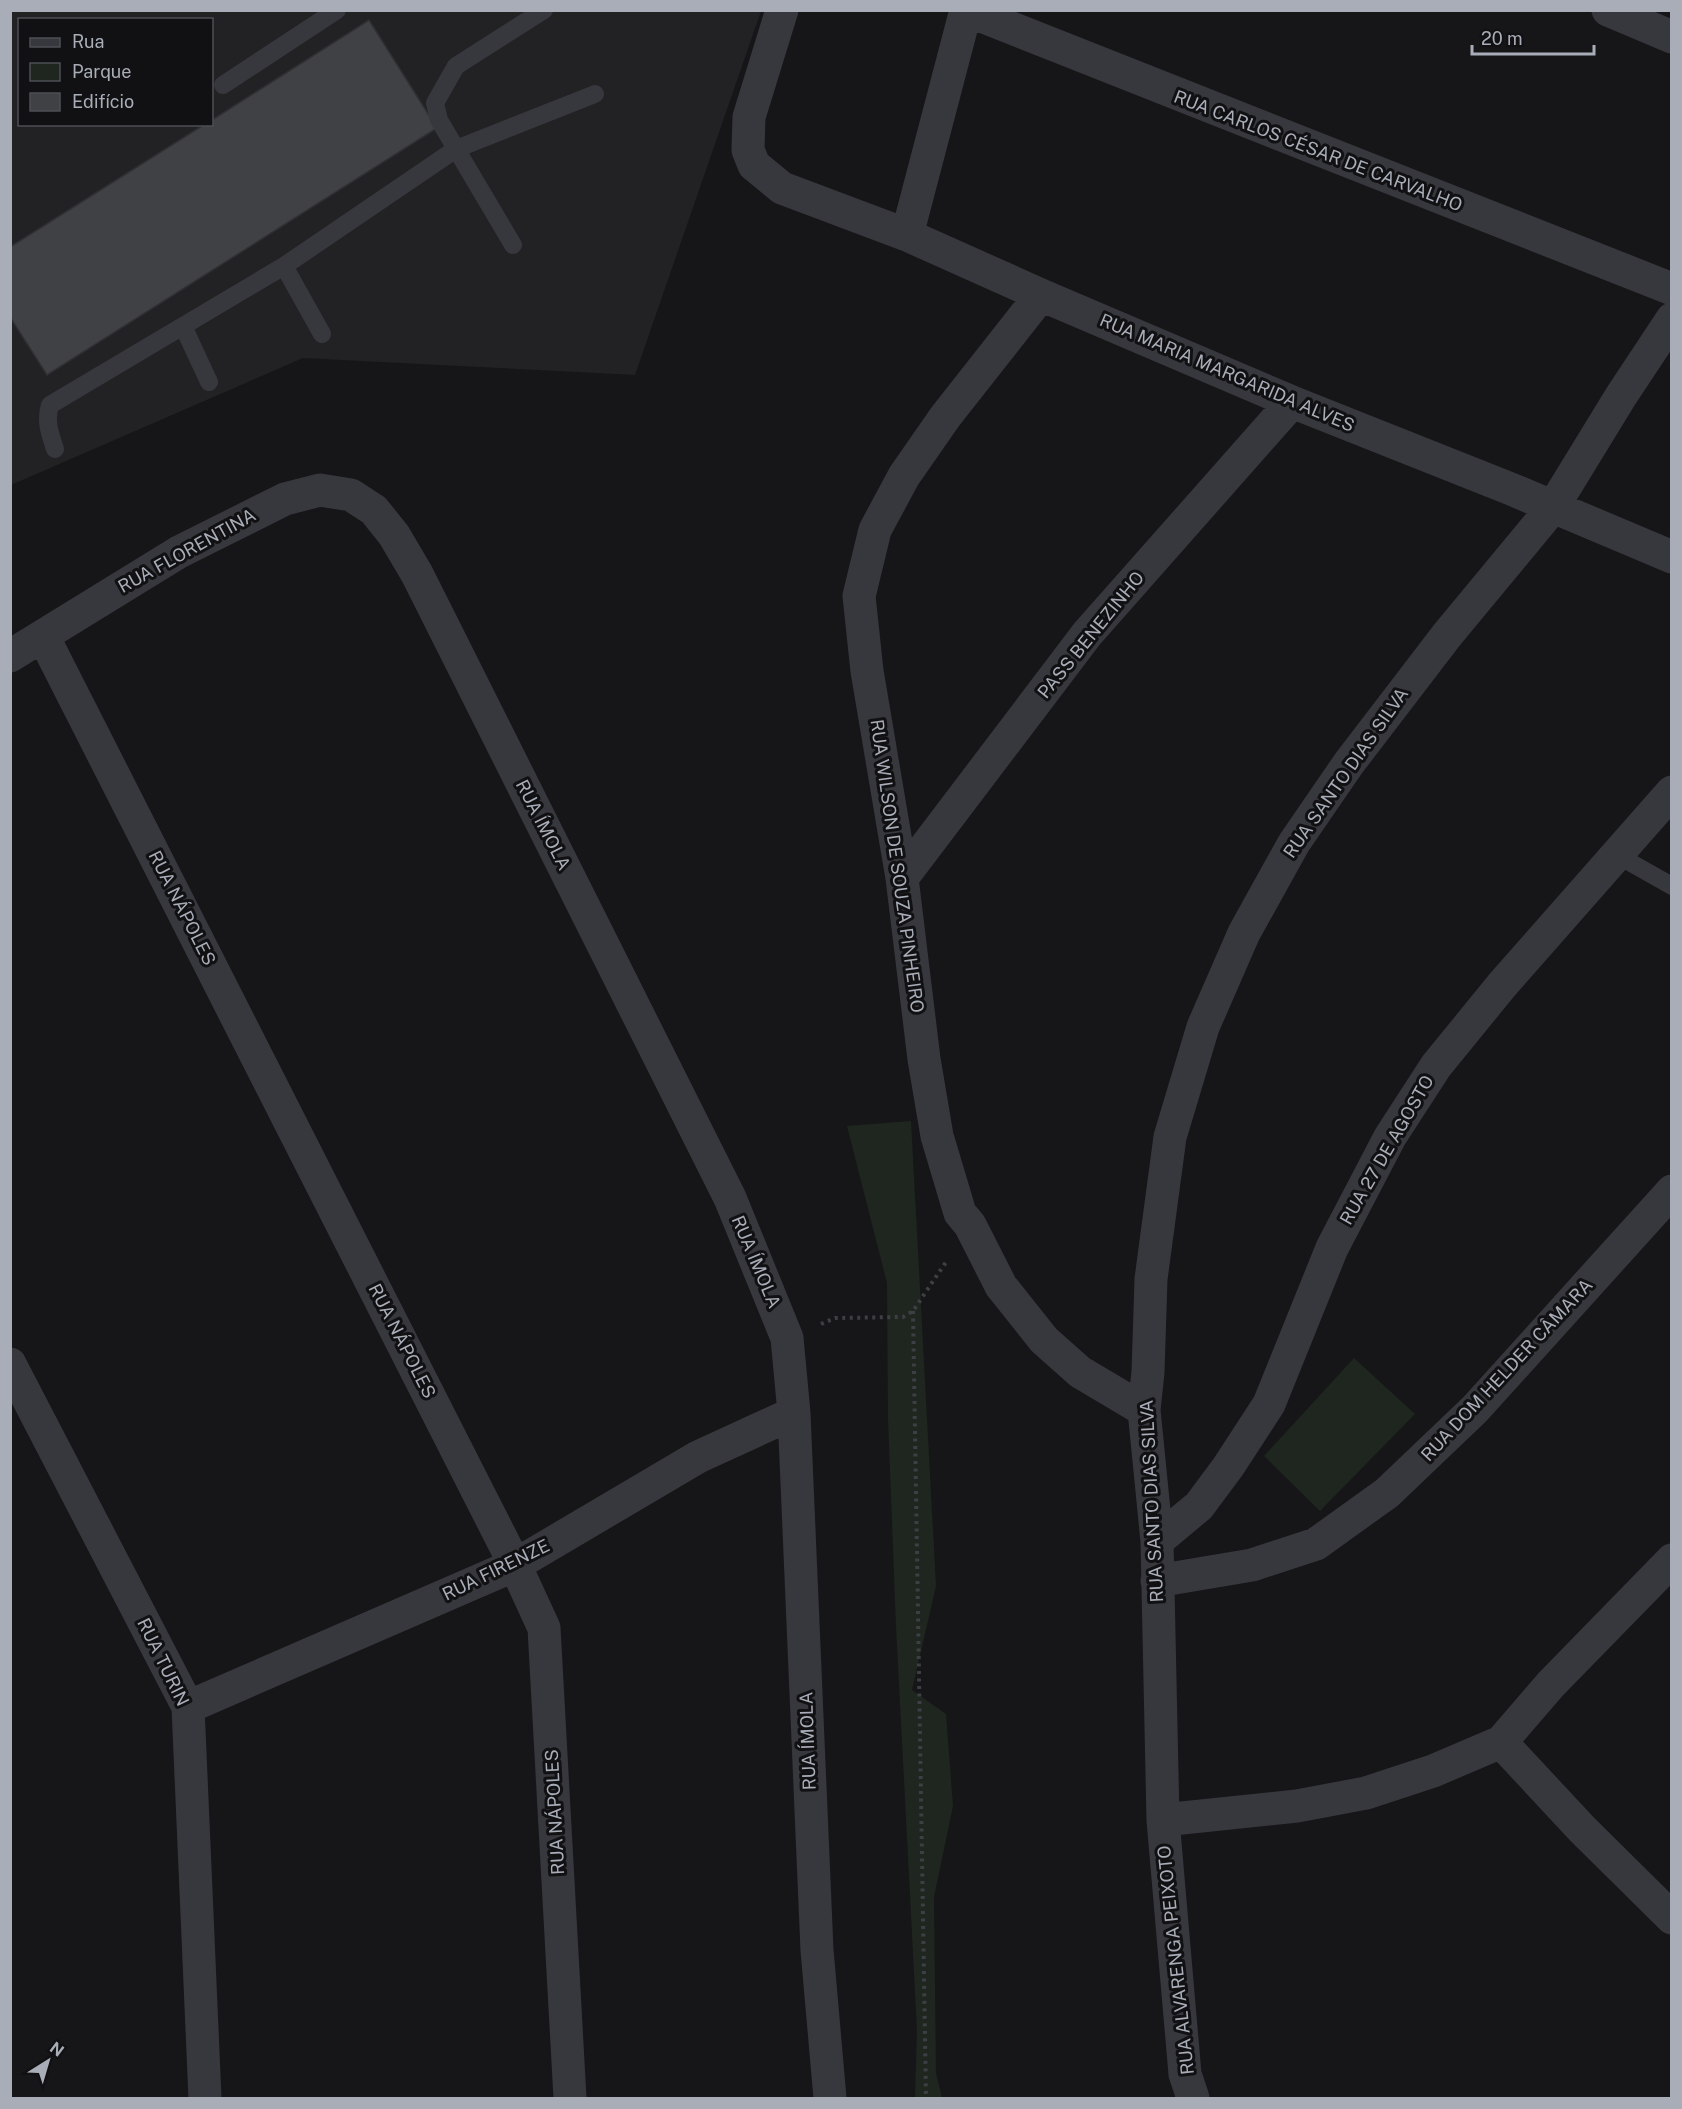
<svg xmlns="http://www.w3.org/2000/svg" width="1682" height="2109" viewBox="0 0 1682 2109" font-family="'Public Sans',sans-serif">
	<style>
		.built { fill: #222225; fill-rule: evenodd }
		.green { fill: #1e261f }
		.building { fill: #404145; stroke: #303034; stroke-width: 1.5 }
		.lines { fill: none; stroke-linecap: round; stroke-linejoin: round }
		.path { stroke: #3d3f44; stroke-width: 4; stroke-dasharray: 3 4.5; stroke-linecap: butt }
		.service { stroke: #37383d; stroke-width: 18 }
		.minor { stroke: #37383d; stroke-width: 33 }
		.labels { text-anchor: middle; stroke-width: 6; stroke-linejoin: round; paint-order: stroke }
		.street-label { font-size: 18px; fill: #a8adb8; stroke: #111113 }
	</style>
	<rect width="100%" height="100%" fill="#161618"/>
	<path class="built" d="M 11,11 L 761,11 L 635,375 L 303,358 L 11,485 ZM 20,20 L 212,20 L 212,124 L 20,124 Z"/>
	<path class="green" d="M 911,1121 L 936,1586 L 912,1690 L 946,1714 L 953,1806 L 934,1897 L 936,2073 L 942,2098 L 915,2098 L 917,2030 L 896,1626 L 888,1419 L 887,1283 L 847,1126 Z
		M 1354,1358 L 1415,1414 L 1320,1511 L 1264,1456 Z"/>
	<path class="building" d="M 369,20 L 437,128 L 47,375 L 10,317 L 10,247 L 205,124 L 212,124 L 212,120 Z"/>
	<g class="lines">
		<path class="path" d="M 913,1311 L 926,2098
			M 821,1324 L 835,1318 L 903,1317 L 913,1311 L 946,1262"/>
		<path class="service" d="M 223,85 L 337,10
			M 513,245 L 439,120 L 435,103 L 456,66 L 544,10
			M 284,266 L 322,334
			M 183,326 L 209,382
			M 55,449 C 50,434 45,421 50,405 L 284,266 L 456,149 L 595,94
			M 1617,855 L 1672,886"/>
		<path class="minor" d="M 782,10 L 749,117 L 748,150 L 754,165 L 782,188 L 907,235 L 1041,295 L 1292,402 L 1511,489 L 1672,557
			M 1608,10 L 1672,37
			M 907,235 L 966,10 L 1672,289
			M 1041,295 L 945,417 L 904,476 L 875,530 L 859,596 L 867,671 L 902,878 L 924,1059 L 937,1136 L 960,1213 L 970,1225 L 1001,1286 L 1044,1340 L 1080,1372 L 1144,1410
			M 43,636 L 515,1565 L 544,1628 L 570,2098
			M 10,656 L 179,552 L 285,499 L 320,490 L 351,495 L 374,510 L 394,535 L 417,574 L 730,1198 L 787,1338 L 794,1413 L 817,1950 L 830,2098
			M 902,878 L 1087,634 L 1292,402
			M 10,1364 L 188,1707 L 205,2098
			M 1157,1541 L 1199,1506 L 1228,1467 L 1269,1404 L 1332,1248 L 1390,1137 L 1436,1066 L 1502,985 L 1672,792
			M 1157,1581 L 1252,1565 L 1316,1544 L 1387,1493 L 1475,1409 L 1672,1191
			M 188,1707 L 515,1565 L 698,1457 L 794,1413
			M 1501,1742 L 1582,1829 L 1672,1918
			M 1163,1820 L 1297,1806 L 1366,1793 L 1433,1771 L 1501,1742 L 1551,1684 L 1672,1560
			M 1193,2098 L 1185,2074 L 1163,1820 L 1157,1541 L 1144,1410 L 1148,1372 L 1151,1279 L 1170,1137 L 1203,1027 L 1244,933 L 1294,843 L 1349,763 L 1447,635 L 1553,507 L 1621,396 L 1672,319"/>
	</g>
	<g class="labels">
		<g class="street-label">
			<text transform="translate(1318 151) rotate(21)" y="6">RUA CARLOS CÉSAR DE CARVALHO</text>
			<text transform="translate(1227 373) rotate(23)" y="6">RUA MARIA MARGARIDA ALVES</text>
			<text transform="translate(187 551) rotate(-29)" y="6">RUA FLORENTINA</text>
			<text transform="translate(1091 635) rotate(-51)" y="6">PASS BENEZINHO</text>
			<text transform="translate(1346 773) rotate(-55)" y="6">RUA SANTO DIAS SILVA</text>
			<text transform="translate(543 825) rotate(63)" y="6">RUA ÍMOLA</text>
			<text transform="translate(897 866) rotate(82)" y="6">RUA WILSON DE SOUZA PINHEIRO</text>
			<text transform="translate(182 908) rotate(63)" y="6">RUA NÁPOLES</text>
			<text transform="translate(1387 1150) rotate(-60)" y="6">RUA 27 DE AGOSTO</text>
			<text transform="translate(756 1262) rotate(67)" y="6">RUA ÍMOLA</text>
			<text transform="translate(402 1341) rotate(63)" y="6">RUA NÁPOLES</text>
			<text transform="translate(1507 1370) rotate(-47)" y="6">RUA DOM HELDER CÂMARA</text>
			<text transform="translate(1152 1501) rotate(-93)" y="6">RUA SANTO DIAS SILVA</text>
			<text transform="translate(496 1570) rotate(-26)" y="6">RUA FIRENZE</text>
			<text transform="translate(163 1662) rotate(64)" y="6">RUA TURIN</text>
			<text transform="translate(808 1741) rotate(-92)" y="6">RUA ÍMOLA</text>
			<text transform="translate(555 1812) rotate(-93)" y="6">RUA NÁPOLES</text>
			<text transform="translate(1176 1960) rotate(-96)" y="6">RUA ALVARENGA PEIXOTO</text>
		</g>
	</g>
	<rect width="1682" height="2109" fill="none" stroke="#a8adb8" stroke-width="24"/>
	<rect x="18" y="18" width="195" height="108" fill="#111113" stroke="#4d4f55" stroke-width="1.5"/>
	<rect x="30" y="38" width="30" height="9" fill="#37383d" stroke="#4d4f55" stroke-width="1.5"/>
	<text x="72" y="48" font-size="18" fill="#a8adb8">Rua</text>
	<rect x="30" y="63" width="30" height="18" fill="#1e261f" stroke="#4d4f55" stroke-width="1.5"/>
	<text x="72" y="78" font-size="18" fill="#a8adb8">Parque</text>
	<rect x="30" y="93" width="30" height="18" fill="#404145" stroke="#4d4f55" stroke-width="1.5"/>
	<text x="72" y="108" font-size="18" fill="#a8adb8">Edifício</text>
	<g transform="translate(48 2061) rotate(37)" stroke="#111113" stroke-width="4.5" paint-order="stroke">
	<path d="M0-4.5L10 22L0 15L-10 22Z" fill="#a8adb8"/>
	<text y="-9" font-size="16" font-weight="bold" text-anchor="middle" fill="#a8adb8">N</text>
	</g>
	<path d="M1472 45v9h122v-9" fill="none" stroke="#a8adb8" stroke-width="3"/>
	<text x="1481" y="45" font-size="18" fill="#a8adb8" stroke="#111113" stroke-width="4.5" paint-order="stroke">20 m</text>
</svg>
